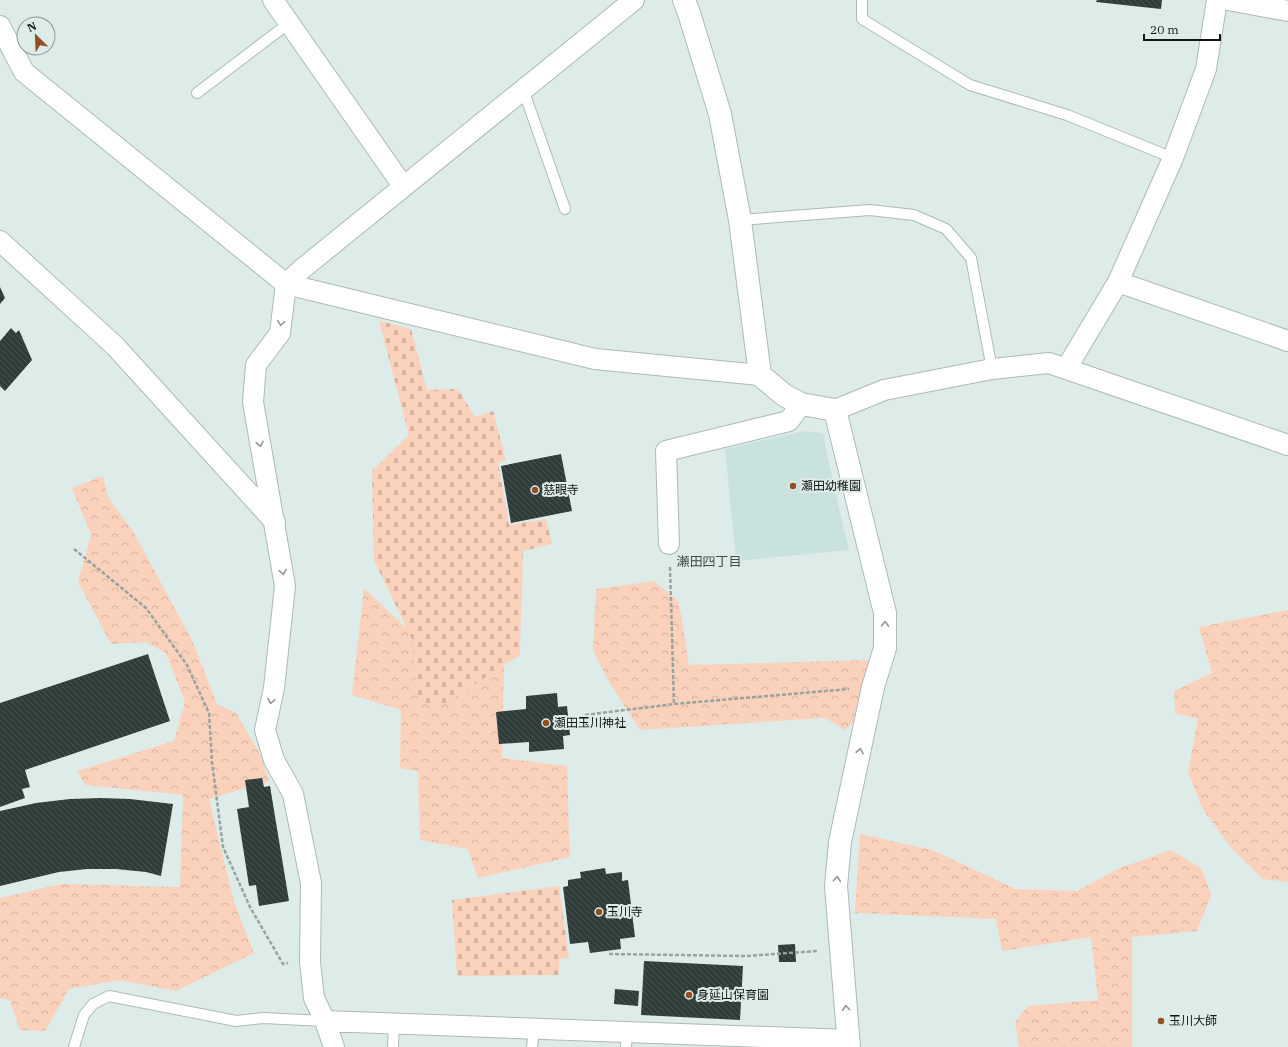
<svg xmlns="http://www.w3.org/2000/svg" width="1288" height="1047" viewBox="0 0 1288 1047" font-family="'IBM Plex Serif','Noto Sans JP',serif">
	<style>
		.built { fill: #cae2de }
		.forest { fill: url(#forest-crowns) }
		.cemetery { fill: url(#cemetery-stones) }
		.building { fill: url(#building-back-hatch) }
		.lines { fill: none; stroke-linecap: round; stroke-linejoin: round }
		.service-casing { stroke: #acbab7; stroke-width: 12 }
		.minor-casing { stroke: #acbab7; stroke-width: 22 }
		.tertiary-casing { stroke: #acbab7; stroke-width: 24 }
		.path { stroke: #98a3a0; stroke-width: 2.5; stroke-dasharray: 4 2; stroke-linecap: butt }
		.service { stroke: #fff; stroke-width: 10 }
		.minor { stroke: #fff; stroke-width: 20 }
		.tertiary { stroke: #fff; stroke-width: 22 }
		.oneway { stroke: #949796 }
		.poi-dot { fill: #934f22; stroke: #deece9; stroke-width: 1.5 }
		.labels { text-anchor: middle; stroke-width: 4; stroke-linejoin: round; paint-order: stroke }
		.poi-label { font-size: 12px; fill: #121716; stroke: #deece9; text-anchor: start }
		.neighbourhood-label { font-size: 13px; fill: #404c4a; stroke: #deece9 }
	</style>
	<defs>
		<pattern id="forest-crowns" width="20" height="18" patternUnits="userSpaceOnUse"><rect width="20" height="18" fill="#fad1bb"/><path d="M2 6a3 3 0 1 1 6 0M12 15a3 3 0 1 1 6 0" fill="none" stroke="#d5b3a0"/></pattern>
		<pattern id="cemetery-stones" width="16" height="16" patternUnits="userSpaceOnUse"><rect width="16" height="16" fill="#fad1bb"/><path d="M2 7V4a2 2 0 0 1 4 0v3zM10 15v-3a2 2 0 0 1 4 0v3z" fill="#d5b3a0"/></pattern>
		<pattern id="building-back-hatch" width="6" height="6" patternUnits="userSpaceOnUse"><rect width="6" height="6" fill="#303c3a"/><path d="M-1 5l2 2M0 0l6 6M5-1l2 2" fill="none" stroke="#4b5553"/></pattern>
	</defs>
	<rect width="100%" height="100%" fill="#deece9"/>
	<path class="built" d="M 804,431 L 823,433 L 835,491 L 849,550 L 736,561 L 725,449 Z"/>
	<path class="forest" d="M 103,476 L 108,497 L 134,533 L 192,640 L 217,704 L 236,713 L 260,754 L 269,781 L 209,799 L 234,902 L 254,953 L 176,991 L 119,980 L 69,989 L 45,1031 L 20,1030 L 10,1000 L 0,998 L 0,898 L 61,884 L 180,887 L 183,795 L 85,785 L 77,771 L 174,741 L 185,702 L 166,653 L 146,642 L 111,644 L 78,582 L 91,535 L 72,488 Z
		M 654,581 L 679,602 L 689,665 L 869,660 L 854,722 L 845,730 L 825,718 L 640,730 L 608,680 L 593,650 L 596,589 Z
		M 364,588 L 427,648 L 429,698 L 504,666 L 502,758 L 567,766 L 570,857 L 478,878 L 468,849 L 420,840 L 418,771 L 400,768 L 401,710 L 352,695 Z
		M 1288,610 L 1288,882 L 1263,879 L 1232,849 L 1202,808 L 1188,772 L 1198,719 L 1175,713 L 1174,691 L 1212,673 L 1199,627 Z
		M 860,834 L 932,850 L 1016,889 L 1077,891 L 1120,868 L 1171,850 L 1202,869 L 1211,895 L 1197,931 L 1132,937 L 1132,1047 L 1019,1047 L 1015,1022 L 1028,1006 L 1098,1000 L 1091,937 L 1002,951 L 996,919 L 855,913 Z"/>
	<path class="cemetery" d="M 379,321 L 411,329 L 427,390 L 458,389 L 475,417 L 493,411 L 506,460 L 498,462 L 509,525 L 546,519 L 552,544 L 523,551 L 520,655 L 444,704 L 418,703 L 412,639 L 374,560 L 372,471 L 409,435 Z
		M 559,886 L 569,958 L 559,959 L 559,975 L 457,976 L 452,900 Z"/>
	<path class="building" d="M 1097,0 L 1162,0 L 1161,9 L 1096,2 Z
		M 0,287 L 5,298 L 0,304 Z
		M 11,328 L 16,333 L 19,330 L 32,360 L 5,391 L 0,386 L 0,341 Z
		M 561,454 L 572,511 L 511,523 L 501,466 Z
		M 148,654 L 170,721 L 25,770 L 30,787 L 22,789 L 25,798 L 0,807 L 0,703 Z
		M 557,693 L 558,707 L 567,706 L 570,735 L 563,736 L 564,749 L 529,752 L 529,742 L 499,744 L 496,712 L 526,709 L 526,696 Z
		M 262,778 L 264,787 L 270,786 L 289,901 L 259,906 L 256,885 L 249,886 L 237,809 L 249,807 L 245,780 Z
		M 101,798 L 130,799 L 173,804 L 161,876 L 146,872 L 116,869 L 87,869 L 59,872 L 0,886 L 0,811 L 36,803 L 70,799 Z
		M 605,868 L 606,874 L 622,872 L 622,881 L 628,880 L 635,937 L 620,939 L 621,949 L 590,953 L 588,942 L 570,944 L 563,887 L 568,886 L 568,880 L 581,878 L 580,872 Z
		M 795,944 L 796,962 L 779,962 L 778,945 Z
		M 644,961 L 743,966 L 740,1020 L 641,1015 Z
		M 615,989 L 639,991 L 638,1006 L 614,1004 Z"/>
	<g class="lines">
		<defs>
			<path id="service" d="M 862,0 L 862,19 L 970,85 L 1067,115 L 1173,158
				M 523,89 L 565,209
				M 197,93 L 289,23
				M 740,220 L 870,210 L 914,215 L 946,229 L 971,258 L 992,369
				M 74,1047 L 84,1015 L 93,1004 L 109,996 L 236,1021 L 263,1018 L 325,1021
				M 393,1047 L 394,1024
				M 532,1047 L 534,1029
				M 626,1047 L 627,1033"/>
			<path id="minor" d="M 273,0 L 403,186
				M 1228,0 L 1288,11
				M 0,26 L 24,72 L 286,284 L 595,359 L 760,375
				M 0,241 L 115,346 L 275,522
				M 1118,282 L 1288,341
				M 1066,369 L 1118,282 L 1173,158 L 1206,69 L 1217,0
				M 835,410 L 884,390 L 992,369 L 1049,363 L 1288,445
				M 669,544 L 666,451 L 789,421 L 801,404
				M 325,1021 L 848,1040
				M 334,1047 L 325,1021 L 314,998 L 310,962 L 311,883 L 293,794 L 274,760 L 265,730 L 274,688 L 285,586 L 253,402 L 256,365 L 280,333 L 286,284 L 302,269 L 634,0"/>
			<path id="tertiary" d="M 684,0 L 689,13 L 720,114 L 740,220 L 760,375 L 784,395 L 801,404 L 835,410 L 885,613 L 885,648 L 873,687 L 840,842 L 836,886 L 849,1047"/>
		</defs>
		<use href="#service" class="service-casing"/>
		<use href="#minor" class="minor-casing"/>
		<use href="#tertiary" class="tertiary-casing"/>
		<path class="path" d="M 74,549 L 146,608 L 187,665 L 209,713 L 212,762 L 223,847 L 250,907 L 283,964 L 288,963
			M 670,567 L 674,704
			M 585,715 L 674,704 L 849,689
			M 609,954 L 746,956 L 817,951"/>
		<use href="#service" class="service"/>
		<use href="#minor" class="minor"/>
		<use href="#tertiary" class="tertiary"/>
	</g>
	<defs><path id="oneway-chevron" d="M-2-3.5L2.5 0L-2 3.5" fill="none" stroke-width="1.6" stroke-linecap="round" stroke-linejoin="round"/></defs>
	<g class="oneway">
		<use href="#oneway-chevron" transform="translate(281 323) rotate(98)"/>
		<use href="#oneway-chevron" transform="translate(260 444) rotate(80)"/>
		<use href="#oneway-chevron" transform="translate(283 572) rotate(81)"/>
		<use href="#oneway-chevron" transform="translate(885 624) rotate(-89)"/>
		<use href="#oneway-chevron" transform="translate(271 701) rotate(102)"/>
		<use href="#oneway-chevron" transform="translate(860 751) rotate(-78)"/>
		<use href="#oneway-chevron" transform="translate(837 879) rotate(-85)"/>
		<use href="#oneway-chevron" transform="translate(846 1008) rotate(-94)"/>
	</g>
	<g class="poi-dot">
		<circle cx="793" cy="486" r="4"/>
		<circle cx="535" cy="490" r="4"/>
		<circle cx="546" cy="723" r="4"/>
		<circle cx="599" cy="912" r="4"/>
		<circle cx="689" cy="995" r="4"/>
		<circle cx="1161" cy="1021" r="4"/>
	</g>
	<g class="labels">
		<g class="poi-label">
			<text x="801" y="490">瀬田幼稚園</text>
			<text x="543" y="494">慈眼寺</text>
			<text x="554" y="727">瀬田玉川神社</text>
			<text x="607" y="916">玉川寺</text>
			<text x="697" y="999">身延山保育園</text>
			<text x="1169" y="1025">玉川大師</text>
		</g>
		<g class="neighbourhood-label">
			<text x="709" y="566">瀬田四丁目</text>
		</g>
	</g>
	<g transform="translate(36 36) rotate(336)"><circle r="19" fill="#deece9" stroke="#8c9795"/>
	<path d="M0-3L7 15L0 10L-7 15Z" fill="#934f22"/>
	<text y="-6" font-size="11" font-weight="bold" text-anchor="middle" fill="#121716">N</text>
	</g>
	<path d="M1144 34v6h76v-6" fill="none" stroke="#121716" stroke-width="2"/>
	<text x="1150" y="34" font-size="12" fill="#121716" stroke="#deece9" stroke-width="3" paint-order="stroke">20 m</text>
</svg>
